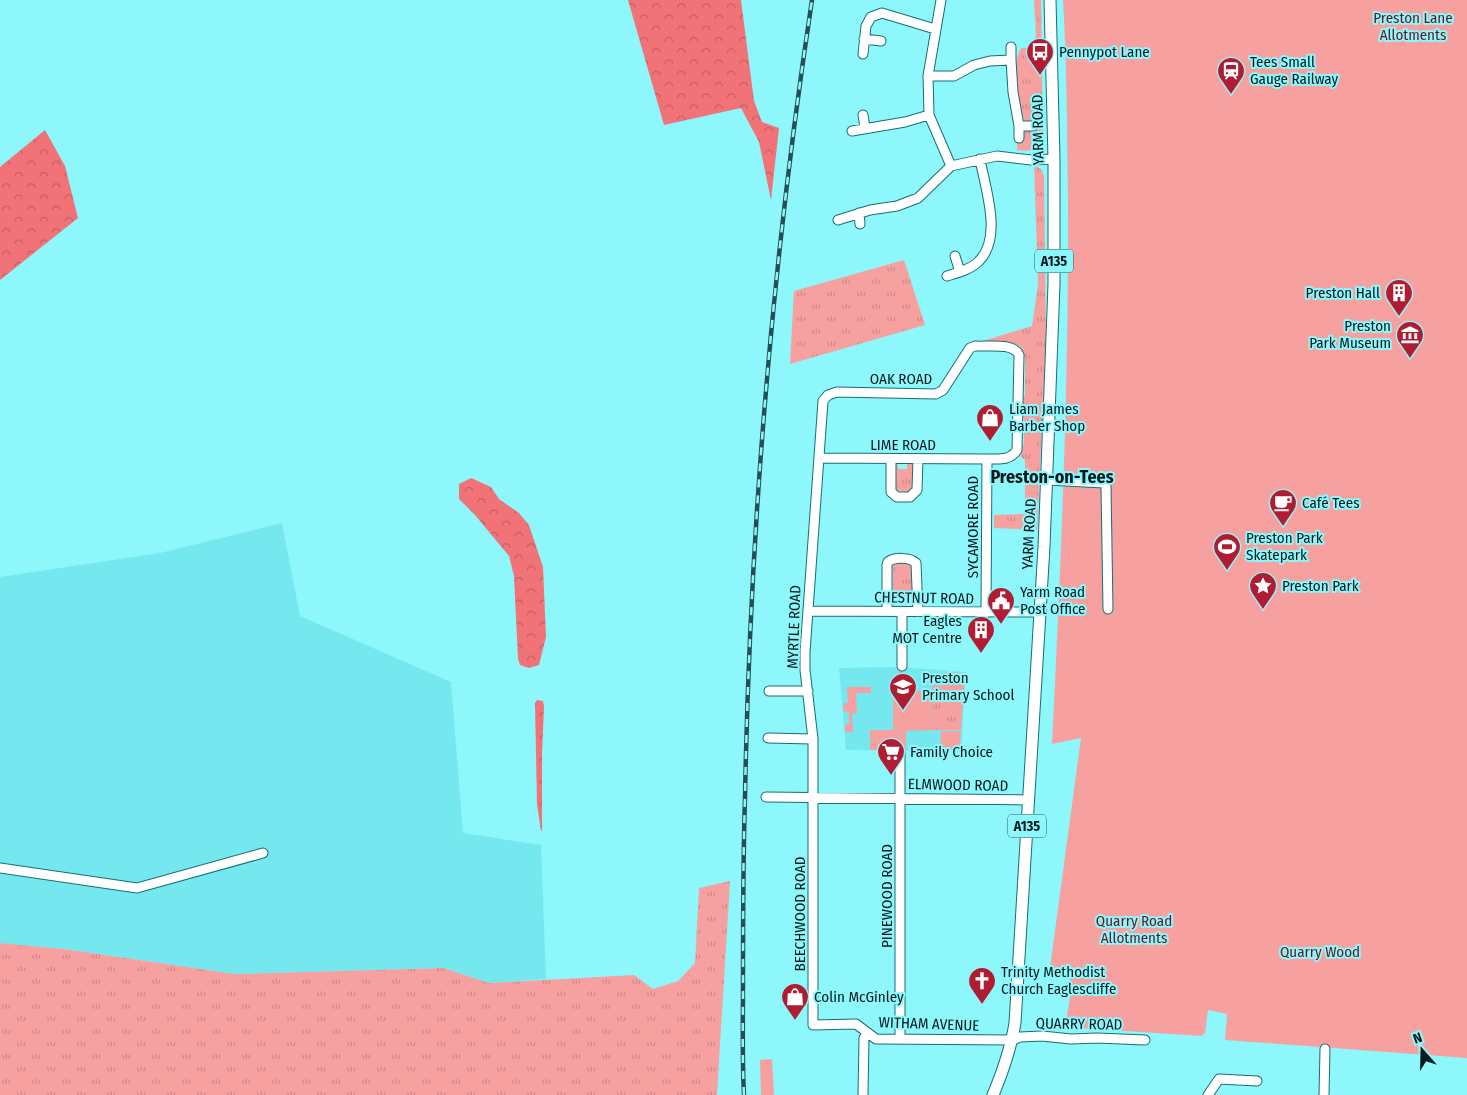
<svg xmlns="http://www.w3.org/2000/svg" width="1467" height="1095" viewBox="0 0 1467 1095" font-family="'Fira Sans Condensed',sans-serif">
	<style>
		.built { fill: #75e8ef }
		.grass { fill: url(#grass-tufts) }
		.forest { fill: url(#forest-crowns) }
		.green { fill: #f7a0a0 }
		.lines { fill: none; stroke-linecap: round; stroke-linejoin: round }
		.minor-casing { stroke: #166f73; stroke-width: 11 }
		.major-casing { stroke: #166f73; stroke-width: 13 }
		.minor { stroke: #fff; stroke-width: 9 }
		.major { stroke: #fff; stroke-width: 11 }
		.rail-casing { stroke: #254f52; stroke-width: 4.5 }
		.rail { stroke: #8ef7fc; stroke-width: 2.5; stroke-dasharray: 8; stroke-linecap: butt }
		.labels { text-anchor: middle; stroke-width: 4; stroke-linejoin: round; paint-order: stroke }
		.shield { fill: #8ef7fc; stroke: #2d5c5f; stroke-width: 1 }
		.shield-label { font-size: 14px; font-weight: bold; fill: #041a1c }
		.park-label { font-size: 15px; fill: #65161e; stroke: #8ef7fc }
		.poi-label { font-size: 15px; fill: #041a1c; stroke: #8ef7fc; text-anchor: start }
		.street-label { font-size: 15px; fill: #041a1c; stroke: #8ef7fc }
		.quarter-label { font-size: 18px; font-weight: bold; fill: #041a1c; stroke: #8ef7fc }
	</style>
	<defs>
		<pattern id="grass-tufts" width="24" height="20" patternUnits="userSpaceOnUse" patternTransform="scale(1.25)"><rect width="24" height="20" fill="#f7a0a0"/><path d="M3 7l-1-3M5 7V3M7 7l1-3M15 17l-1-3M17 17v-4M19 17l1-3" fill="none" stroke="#d28989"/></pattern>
		<pattern id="forest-crowns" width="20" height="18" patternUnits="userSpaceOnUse" patternTransform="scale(1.25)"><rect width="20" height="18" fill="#f27377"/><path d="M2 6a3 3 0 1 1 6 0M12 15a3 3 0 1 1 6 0" fill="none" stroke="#c25e61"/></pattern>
	</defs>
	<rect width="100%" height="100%" fill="#8ef7fc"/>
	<path class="built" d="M 282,523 L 300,616 L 451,682 L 463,833 L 541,845 L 546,979 L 488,983 L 443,968 L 235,974 L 64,949 L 0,943 L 0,577 L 160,553 Z
		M 898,667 L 966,672 L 961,751 L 846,750 L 839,668 Z"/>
	<path class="grass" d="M 1034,0 L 1041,0 L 1043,143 C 1036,152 1027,151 1017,150 L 1017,140 L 1023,140 L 1023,133 L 1027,130 C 1019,103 1008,75 1021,48 L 1028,48 L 1033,46 L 1036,35 Z
		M 1034,165 L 1041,169 L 1044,176 L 1046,338 L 1037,530 L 994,528 L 994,515 L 1025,514 L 1025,460 L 1020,456 L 1022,454 L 1020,452 L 1024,444 L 1024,418 L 1021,415 L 1022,401 L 1025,394 L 1025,357 L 1022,354 L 1021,347 L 1013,343 L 976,343 L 1032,326 L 1038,284 Z
		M 904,260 L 925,325 L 790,364 L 794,291 Z
		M 897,462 L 898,469 L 907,469 L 907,462 L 913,462 L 916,468 L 912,471 L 913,488 L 909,492 L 895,490 L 897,470 L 893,469 L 895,463 Z
		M 912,562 L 912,597 L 915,600 L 914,603 L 891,604 L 890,600 L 893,597 L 893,566 L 891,565 L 892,563 Z
		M 945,672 L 965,673 L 961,730 L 933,730 L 932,685 L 942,686 L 945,683 Z
		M 730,881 L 717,1095 L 0,1095 L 0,943 L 64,949 L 235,974 L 443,968 L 489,983 L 634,975 L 653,989 L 678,981 L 695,963 L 699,888 Z"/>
	<path class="forest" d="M 628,0 L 741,0 L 754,101 L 762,122 L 779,128 L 771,200 L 759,142 L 741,108 L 664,125 Z
		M 45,130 L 65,166 L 78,218 L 0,280 L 0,167 Z
		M 471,478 L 491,487 L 499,499 L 519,513 L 529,525 L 543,567 L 546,637 L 539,665 L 529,668 L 520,665 L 518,659 L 514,576 L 509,556 L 475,515 L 459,499 L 459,484 Z
		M 537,700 L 543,701 L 544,707 L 542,754 L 542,831 L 541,831 L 537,804 L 535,703 Z"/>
	<path class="green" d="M 1063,0 L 1467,0 L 1467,1058 L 1225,1040 L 1227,1014 L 1208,1010 L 1205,1033 L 1201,1036 L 1065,1027 L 1072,985 L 1069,978 L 1049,975 L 1081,738 L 1052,744 C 1061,563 1069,382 1068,200 C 1067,133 1067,67 1063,0 Z
		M 899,669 L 902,669 L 902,687 L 906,687 L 906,691 L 932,691 L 933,730 L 906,731 L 906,751 L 870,750 L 870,730 L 893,730 L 893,687 L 896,687 L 896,676 L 899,675 Z
		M 847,687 L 871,687 L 871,693 L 856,693 L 857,713 L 852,714 L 853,732 L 845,732 L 845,725 L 849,724 L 849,712 L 844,712 L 843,703 L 848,703 Z
		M 941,731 L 961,731 L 960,745 L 958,749 L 940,750 Z
		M 772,1059 L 774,1095 L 761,1095 L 760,1060 Z"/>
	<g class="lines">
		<defs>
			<path id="minor" d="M 941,0 L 928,76 L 929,115 L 951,166 L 997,156 L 1031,160 L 1054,159
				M 864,39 L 881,41
				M 1011,47 L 1011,60
				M 863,54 L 866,26 L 871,17 L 882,13 L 935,29
				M 928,76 L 954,76 L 974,65 L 990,61 L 1011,60 L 1013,92 L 1019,126 L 1019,138
				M 863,115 L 865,128
				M 1019,126 L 1033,126
				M 852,131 L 905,122 L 929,115
				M 859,213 L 860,224
				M 838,220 L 870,210 L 897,206 L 918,198 L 951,166
				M 955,256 L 960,272
				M 947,276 C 957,273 972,269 979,261 C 1003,237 985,188 980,159
				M 819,458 L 987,459
				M 891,459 L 891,492 L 897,497 L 910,497 L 917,490 L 918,459
				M 1046,480 L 1104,483 L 1106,486 L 1108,609
				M 808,611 L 1039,612
				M 887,611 L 887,565 L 888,562 C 894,557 910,557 916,563 L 918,612
				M 986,613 L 987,459 C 999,459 1010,461 1017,450 L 1019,355 C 1013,342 987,347 975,346 L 970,348 L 943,390 L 936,394 L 837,392 L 828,395 L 823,401 L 805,652 L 805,670 L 813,739 L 813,1025 L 856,1024 L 876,1039 L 1013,1040 L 1020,1037 L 1042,1036 L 1071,1039 L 1097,1038 L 1145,1040
				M 902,666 L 902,612
				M 769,691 L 808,691
				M 768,738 L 813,739
				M 766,797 L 1029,800
				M 0,868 L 137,888 L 263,853
				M 900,1039 L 900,753
				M 863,1095 L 864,1038 L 868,1033
				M 1208,1095 L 1219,1079 L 1257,1081
				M 1324,1095 L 1325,1049"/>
			<path id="major" d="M 993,1095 C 1003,1071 1011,1048 1015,1023 L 1044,547 L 1054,284 L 1054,159 L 1050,0"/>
		</defs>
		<use href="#minor" class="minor-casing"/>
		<use href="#major" class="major-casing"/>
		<use href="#minor" class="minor"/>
		<use href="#major" class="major"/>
		<defs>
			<path id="rail" d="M 744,1095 C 742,1058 743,1021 743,985 C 743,922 743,860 745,797 C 750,530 772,264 812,0"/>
		</defs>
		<use href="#rail" class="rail-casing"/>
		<use href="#rail" class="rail"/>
	</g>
	<defs>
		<symbol id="bus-pin" viewBox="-11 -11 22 30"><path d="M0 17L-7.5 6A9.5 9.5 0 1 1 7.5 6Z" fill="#b01c32" stroke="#8ef7fc"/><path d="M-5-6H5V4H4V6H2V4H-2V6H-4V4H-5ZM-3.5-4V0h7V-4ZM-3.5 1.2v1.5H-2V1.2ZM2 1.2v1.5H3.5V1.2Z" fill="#fff"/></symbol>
		<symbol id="station-pin" viewBox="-11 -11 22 30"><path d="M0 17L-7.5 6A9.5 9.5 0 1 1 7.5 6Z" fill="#b01c32" stroke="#8ef7fc"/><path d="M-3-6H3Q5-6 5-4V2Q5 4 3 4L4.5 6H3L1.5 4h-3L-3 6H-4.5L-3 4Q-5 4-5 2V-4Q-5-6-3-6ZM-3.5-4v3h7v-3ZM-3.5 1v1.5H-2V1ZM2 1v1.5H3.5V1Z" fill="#fff"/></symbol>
		<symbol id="building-pin" viewBox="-11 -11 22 30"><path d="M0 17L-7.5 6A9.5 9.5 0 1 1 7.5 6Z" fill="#b01c32" stroke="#8ef7fc"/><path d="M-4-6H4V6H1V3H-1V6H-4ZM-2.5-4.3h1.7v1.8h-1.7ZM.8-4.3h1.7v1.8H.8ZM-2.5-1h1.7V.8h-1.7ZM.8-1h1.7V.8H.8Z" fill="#fff"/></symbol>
		<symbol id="museum-pin" viewBox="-11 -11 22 30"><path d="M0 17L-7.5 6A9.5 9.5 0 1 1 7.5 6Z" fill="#b01c32" stroke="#8ef7fc"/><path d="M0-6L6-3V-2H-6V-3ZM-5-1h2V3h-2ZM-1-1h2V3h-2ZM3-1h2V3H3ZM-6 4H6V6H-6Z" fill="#fff"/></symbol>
		<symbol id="shop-pin" viewBox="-11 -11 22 30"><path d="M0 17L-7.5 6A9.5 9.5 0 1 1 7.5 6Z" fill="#b01c32" stroke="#8ef7fc"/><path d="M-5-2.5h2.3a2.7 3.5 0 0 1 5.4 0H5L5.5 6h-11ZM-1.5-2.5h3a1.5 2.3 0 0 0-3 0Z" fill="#fff"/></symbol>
		<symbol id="cafe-pin" viewBox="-11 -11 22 30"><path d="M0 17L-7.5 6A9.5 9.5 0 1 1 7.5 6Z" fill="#b01c32" stroke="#8ef7fc"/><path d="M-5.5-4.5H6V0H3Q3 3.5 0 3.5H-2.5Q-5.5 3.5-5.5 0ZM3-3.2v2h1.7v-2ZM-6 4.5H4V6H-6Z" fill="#fff"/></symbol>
		<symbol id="stadium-pin" viewBox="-11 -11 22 30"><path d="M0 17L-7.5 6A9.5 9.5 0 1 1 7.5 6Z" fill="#b01c32" stroke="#8ef7fc"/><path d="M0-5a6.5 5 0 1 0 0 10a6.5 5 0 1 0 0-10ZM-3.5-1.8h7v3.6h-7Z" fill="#fff"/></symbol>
		<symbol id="sight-pin" viewBox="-11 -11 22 30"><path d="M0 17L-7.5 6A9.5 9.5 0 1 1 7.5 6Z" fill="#b01c32" stroke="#8ef7fc"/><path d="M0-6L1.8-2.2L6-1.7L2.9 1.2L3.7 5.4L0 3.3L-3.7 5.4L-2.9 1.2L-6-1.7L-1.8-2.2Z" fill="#fff"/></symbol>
		<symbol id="civic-pin" viewBox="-11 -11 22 30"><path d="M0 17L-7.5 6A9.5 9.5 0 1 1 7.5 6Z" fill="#b01c32" stroke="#8ef7fc"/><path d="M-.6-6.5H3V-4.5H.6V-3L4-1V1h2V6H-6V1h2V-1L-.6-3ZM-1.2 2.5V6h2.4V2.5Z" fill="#fff"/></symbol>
		<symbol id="school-pin" viewBox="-11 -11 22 30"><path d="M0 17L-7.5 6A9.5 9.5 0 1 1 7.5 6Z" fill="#b01c32" stroke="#8ef7fc"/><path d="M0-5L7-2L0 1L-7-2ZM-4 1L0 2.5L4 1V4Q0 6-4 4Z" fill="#fff"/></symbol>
		<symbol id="supermarket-pin" viewBox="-11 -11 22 30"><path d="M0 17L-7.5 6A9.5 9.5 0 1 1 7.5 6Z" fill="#b01c32" stroke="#8ef7fc"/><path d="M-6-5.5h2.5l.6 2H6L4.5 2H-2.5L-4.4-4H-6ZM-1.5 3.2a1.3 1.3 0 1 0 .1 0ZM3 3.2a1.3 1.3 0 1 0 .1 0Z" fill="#fff"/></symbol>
		<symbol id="church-pin" viewBox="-11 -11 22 30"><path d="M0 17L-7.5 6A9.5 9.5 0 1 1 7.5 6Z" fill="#b01c32" stroke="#8ef7fc"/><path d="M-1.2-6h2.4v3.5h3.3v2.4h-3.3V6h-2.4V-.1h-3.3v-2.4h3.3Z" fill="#fff"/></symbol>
	</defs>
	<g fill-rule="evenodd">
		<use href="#bus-pin" x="1024" y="36" width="32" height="43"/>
		<use href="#station-pin" x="1215" y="55" width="32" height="43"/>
		<use href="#building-pin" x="1383" y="277" width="32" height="43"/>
		<use href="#museum-pin" x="1394" y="319" width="32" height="43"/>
		<use href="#shop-pin" x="974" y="402" width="32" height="43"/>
		<use href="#cafe-pin" x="1267" y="487" width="32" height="43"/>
		<use href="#stadium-pin" x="1211" y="531" width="32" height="43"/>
		<use href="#sight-pin" x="1247" y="570" width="32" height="43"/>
		<use href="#civic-pin" x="985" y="585" width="32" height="43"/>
		<use href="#building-pin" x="965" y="614" width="32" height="43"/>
		<use href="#school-pin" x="887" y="671" width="32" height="43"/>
		<use href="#supermarket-pin" x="875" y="736" width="32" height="43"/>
		<use href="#church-pin" x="966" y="965" width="32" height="43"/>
		<use href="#shop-pin" x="779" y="981" width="32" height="43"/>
	</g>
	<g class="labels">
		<g class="shield">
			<rect x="1035" y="249.5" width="38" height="23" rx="4"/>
			<rect x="1008" y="814.5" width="38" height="23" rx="4"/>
		</g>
		<g class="shield-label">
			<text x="1054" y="266">A135</text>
			<text x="1027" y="831">A135</text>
		</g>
		<g class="park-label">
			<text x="1413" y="23">Preston Lane<tspan x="1413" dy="17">Allotments</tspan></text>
			<text x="1134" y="926">Quarry Road<tspan x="1134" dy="17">Allotments</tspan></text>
			<text x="1320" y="957">Quarry Wood</text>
		</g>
		<g class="poi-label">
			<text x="1059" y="57">Pennypot Lane</text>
			<text x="1250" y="67">Tees Small<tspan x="1250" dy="17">Gauge Railway</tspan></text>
			<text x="1380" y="298" text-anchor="end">Preston Hall</text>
			<text x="1391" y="331" text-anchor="end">Preston<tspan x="1391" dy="17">Park Museum</tspan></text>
			<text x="1009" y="414">Liam James<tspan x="1009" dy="17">Barber Shop</tspan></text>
			<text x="1302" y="508">Café Tees</text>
			<text x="1246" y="543">Preston Park<tspan x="1246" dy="17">Skatepark</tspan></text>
			<text x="1282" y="591">Preston Park</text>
			<text x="1020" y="597">Yarm Road<tspan x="1020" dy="17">Post Office</tspan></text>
			<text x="962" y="626" text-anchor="end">Eagles<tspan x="962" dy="17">MOT Centre</tspan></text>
			<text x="922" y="683">Preston<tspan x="922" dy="17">Primary School</tspan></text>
			<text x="910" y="757">Family Choice</text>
			<text x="1001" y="977">Trinity Methodist<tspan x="1001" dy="17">Church Eaglescliffe</tspan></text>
			<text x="814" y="1002">Colin McGinley</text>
		</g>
		<g class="street-label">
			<text transform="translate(1038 130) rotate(-91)" y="5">YARM ROAD</text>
			<text x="901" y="384">OAK ROAD</text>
			<text x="903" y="450">LIME ROAD</text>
			<text transform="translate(973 527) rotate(-90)" y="5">SYCAMORE ROAD</text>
			<text transform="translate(1029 534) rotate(-87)" y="5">YARM ROAD</text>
			<text transform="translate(924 598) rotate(1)" y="5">CHESTNUT ROAD</text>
			<text transform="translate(794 627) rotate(-88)" y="5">MYRTLE ROAD</text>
			<text transform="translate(958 785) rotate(1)" y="5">ELMWOOD ROAD</text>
			<text transform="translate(887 896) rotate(-90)" y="5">PINEWOOD ROAD</text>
			<text transform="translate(800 914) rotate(-90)" y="5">BEECHWOOD ROAD</text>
			<text transform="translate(929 1024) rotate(2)" y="5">WITHAM AVENUE</text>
			<text transform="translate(1079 1024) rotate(1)" y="5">QUARRY ROAD</text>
		</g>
		<g class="quarter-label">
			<text x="1052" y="483">Preston-on-Tees</text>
		</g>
	</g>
	<g transform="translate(1422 1050) rotate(340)" stroke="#8ef7fc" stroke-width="4" paint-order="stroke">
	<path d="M0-4L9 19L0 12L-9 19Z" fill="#041a1c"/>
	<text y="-8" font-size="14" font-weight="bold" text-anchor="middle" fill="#041a1c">N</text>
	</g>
</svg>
